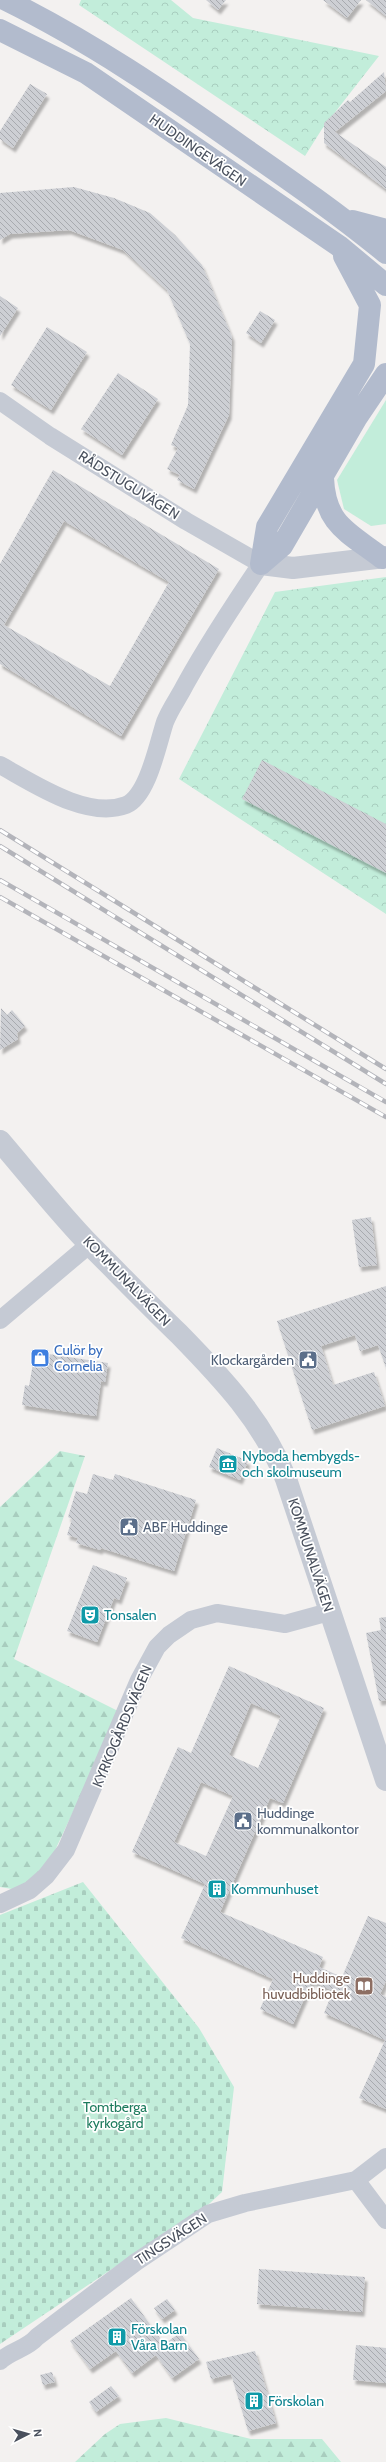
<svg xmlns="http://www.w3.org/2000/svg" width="386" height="2462" font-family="Cabin,sans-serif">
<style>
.grass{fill:#c2edda}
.forest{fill:url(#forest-firs)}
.cemetery{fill:url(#cemetery-stones)}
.park{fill:url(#park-crowns)}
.building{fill:url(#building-back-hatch);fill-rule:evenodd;filter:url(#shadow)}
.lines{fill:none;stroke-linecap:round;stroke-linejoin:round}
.minor{stroke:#c5cad4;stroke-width:18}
.tertiary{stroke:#c5cad4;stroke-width:22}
.primary{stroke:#b2bbcd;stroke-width:22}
.rail-casing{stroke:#b3b4ba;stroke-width:4.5}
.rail{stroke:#fff;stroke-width:3;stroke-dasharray:9;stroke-linecap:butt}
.labels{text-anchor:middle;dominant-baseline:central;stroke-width:3.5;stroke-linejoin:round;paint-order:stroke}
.street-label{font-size:14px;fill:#49505d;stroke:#fff}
.shop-label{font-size:14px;fill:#366cbe;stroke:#fff;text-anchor:start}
.service-label{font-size:14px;fill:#4e5e75;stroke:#fff;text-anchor:start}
.culture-label{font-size:14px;fill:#0d838f;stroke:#fff;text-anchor:start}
.education-label{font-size:14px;fill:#785e54;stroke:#fff;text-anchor:end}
.park-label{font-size:14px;fill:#1d7b5d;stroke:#fff}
</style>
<defs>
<pattern id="forest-firs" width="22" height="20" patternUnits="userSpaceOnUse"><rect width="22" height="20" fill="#c2edda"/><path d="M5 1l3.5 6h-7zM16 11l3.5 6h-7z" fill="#a8cdbe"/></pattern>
<pattern id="cemetery-stones" width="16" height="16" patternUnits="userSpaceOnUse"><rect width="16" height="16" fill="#c2edda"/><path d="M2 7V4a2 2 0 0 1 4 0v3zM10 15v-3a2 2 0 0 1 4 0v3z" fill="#a8cdbe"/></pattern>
<pattern id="park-crowns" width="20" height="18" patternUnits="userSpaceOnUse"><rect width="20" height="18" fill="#c2edda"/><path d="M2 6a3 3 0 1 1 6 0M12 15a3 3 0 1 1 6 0" fill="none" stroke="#a8cdbe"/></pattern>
<pattern id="building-back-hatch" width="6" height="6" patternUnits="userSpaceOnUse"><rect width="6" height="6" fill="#cdcfd4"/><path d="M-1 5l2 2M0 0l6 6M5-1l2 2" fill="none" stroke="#a8aaaf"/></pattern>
<filter id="shadow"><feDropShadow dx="2.5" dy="4.5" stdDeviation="1" flood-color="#0004"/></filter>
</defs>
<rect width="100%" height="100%" fill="#f3f1f0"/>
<!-- grass -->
<path class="grass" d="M386,400V524L371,526L344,509L337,480Z"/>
<!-- forest -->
<path class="forest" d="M60,1451L85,1456L14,1659L120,1712L50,1861L18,1890L0,1887V1507Z
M166,2418L251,2439H322L341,2462H75L105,2434L120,2424Z"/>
<!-- cemetery -->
<path class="cemetery" d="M83,1882L199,2028L234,2087L222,2192L209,2204L0,2344V1915Z"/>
<!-- park -->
<path class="park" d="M81,0H171L193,18L379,56L322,129L305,156L79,5Z
M386,577V914L179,779L275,592Z"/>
<!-- building -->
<path class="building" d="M206,0H226L218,10Z
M323,0H361L347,18Z
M366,0H386V16Z
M384,72L386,91L335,132L386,167V189L324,143V123L348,100L350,102Z
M30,84L47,94L13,148L0,139V131Z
M74,187L114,198L150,213L175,235L202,265L232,337L229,415L194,489L177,480L180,475L167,469L178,448L171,445L188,405L190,344L167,290L123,250L69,230L10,234L0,240V193Z
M0,296L18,308L0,336Z
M260,311L275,320L261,343L246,333Z
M47,327L87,352L51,410L11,385Z
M118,373L158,399L122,455L81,429Z
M53,470L219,569L121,736L0,664V564ZM64,521L169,582L110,686L4,625Z
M262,760L386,824V873L242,799Z
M1,1008L7,1015L12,1010L25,1026L17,1033L18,1039L0,1050Z
M371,1217L377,1265L359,1267L352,1220Z
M386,1286V1368L378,1345L360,1351L355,1335L321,1346L333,1385L374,1372L385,1406L312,1430L277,1321Z
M35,1352L108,1363L105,1382L101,1381L96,1416L22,1405L25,1385L29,1386Z
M217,1448L248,1461L240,1480L209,1467Z
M93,1474L113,1480L115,1474L196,1500L174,1571L101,1548L100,1550L76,1543L78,1538L67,1535L72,1519L68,1517L76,1491L87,1494Z
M93,1565L127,1578L119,1600L114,1598L97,1642L67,1631Z
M386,1617V1700L379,1701L366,1633L381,1630L379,1618Z
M229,1666L324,1708L283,1803L270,1798L220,1912L323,1957L319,1967L342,1977L368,1916L386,1923V1981L380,1994L386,1997V2109L359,2098L385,2040L324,2013L333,1991L312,1981L293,2024L260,2009L273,1979L181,1938L205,1884L132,1852L178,1747L191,1753ZM251,1703L281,1716L258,1768L229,1755ZM201,1782L233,1796L206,1856L174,1842Z
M259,2269L365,2277L362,2312L257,2304Z
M131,2298L164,2344L180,2333L199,2359L172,2378L156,2355L132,2373L116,2351L90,2369L70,2341Z
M167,2299L175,2310L162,2319L154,2308Z
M356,2345L386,2348V2383L353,2380Z
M255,2351L276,2423L248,2431L231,2374L211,2379L206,2362Z
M52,2372L55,2382L43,2385L40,2375Z
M111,2386L119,2396L96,2412L89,2402Z"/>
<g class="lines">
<!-- minor -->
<path class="minor" d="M0,401L50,436L186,521L261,564C234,604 208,643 185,685C179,697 170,709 165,722C158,743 148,796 126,805C87,820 33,783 0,765
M0,1320L90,1244
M0,1904L30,1890L46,1876L66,1850L139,1680L157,1647L169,1635L191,1620L217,1613L285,1624L329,1612
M356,2180L386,2220
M0,2361C12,2350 27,2349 37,2337L136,2262L208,2214L245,2203L356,2180L386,2157"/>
<!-- tertiary -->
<path class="tertiary" d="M261,564L293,568L386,557
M0,1141C30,1176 59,1213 91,1246C120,1275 149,1305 179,1334C222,1378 263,1421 286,1479L386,1780"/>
<!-- primary -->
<path class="primary" d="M6,0C89,41 166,93 242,147C291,181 340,215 386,253
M0,30L86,73L339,246L386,285
M352,221L386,230
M323,478C325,525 348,532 382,558
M261,564L267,527L364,364L370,305L344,256
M261,564L282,546L357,417L386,374"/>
<!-- rail casing -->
<g class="rail-casing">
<path id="rail" d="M0,830L386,1069
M0,846L386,1084
M0,880L386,1102
M0,897L386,1117"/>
</g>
<!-- rail -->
<use href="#rail" class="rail"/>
</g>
<!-- icons -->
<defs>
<g id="shop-square" transform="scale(1)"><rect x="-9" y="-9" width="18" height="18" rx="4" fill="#3f7fe0" stroke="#fff"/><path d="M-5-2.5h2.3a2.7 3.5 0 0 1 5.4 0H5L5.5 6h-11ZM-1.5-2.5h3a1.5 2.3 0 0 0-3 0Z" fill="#fff"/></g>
<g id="civic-square" transform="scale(1)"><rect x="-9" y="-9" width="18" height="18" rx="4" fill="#5c6f8a" stroke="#fff"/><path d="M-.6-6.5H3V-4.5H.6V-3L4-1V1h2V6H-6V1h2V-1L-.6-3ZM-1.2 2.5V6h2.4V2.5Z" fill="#fff"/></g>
<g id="museum-square" transform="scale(1)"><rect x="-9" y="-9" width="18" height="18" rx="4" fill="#0f9aa8" stroke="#fff"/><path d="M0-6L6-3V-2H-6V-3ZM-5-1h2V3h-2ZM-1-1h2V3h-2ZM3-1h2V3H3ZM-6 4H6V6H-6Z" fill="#fff"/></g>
<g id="theatre-square" transform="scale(1)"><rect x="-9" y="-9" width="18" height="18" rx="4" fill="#0f9aa8" stroke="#fff"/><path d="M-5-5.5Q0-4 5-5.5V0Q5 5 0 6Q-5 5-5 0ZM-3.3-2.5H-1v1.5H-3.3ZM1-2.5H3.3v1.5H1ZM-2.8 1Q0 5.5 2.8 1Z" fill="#fff"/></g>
<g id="building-square" transform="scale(1)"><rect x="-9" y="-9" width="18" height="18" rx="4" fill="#0f9aa8" stroke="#fff"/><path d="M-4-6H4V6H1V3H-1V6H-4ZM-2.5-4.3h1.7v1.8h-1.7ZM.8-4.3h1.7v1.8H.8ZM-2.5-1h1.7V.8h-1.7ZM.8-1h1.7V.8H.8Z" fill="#fff"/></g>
<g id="library-square" transform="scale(1)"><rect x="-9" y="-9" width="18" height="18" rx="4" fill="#8d6e63" stroke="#fff"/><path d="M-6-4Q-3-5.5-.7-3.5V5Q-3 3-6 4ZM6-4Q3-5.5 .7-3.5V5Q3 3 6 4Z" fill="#fff"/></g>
</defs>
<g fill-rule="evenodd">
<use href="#shop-square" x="40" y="1358"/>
<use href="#civic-square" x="308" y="1360"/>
<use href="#museum-square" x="228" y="1464"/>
<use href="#civic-square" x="129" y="1527"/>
<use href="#theatre-square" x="90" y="1615"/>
<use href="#civic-square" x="243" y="1821"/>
<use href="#building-square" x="217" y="1889"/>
<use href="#library-square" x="364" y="1986"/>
<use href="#building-square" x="117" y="2337"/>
<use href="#building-square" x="254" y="2401"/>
</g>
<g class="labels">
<!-- street labels -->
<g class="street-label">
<text transform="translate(198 150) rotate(35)">HUDDINGEVÄGEN</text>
<text transform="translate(129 485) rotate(32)">RÅDSTUGUVÄGEN</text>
<text transform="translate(127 1281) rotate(46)">KOMMUNALVÄGEN</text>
<text transform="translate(311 1555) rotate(72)">KOMMUNALVÄGEN</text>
<text transform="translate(122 1726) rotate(-67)">KYRKOGÅRDSVÄGEN</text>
<text transform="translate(171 2239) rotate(-33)">TINGSVÄGEN</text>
</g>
<!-- shop labels -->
<g class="shop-label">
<text x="54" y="1350">Culör by<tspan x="54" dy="16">Cornelia</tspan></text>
</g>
<!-- service labels -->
<g class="service-label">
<text x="294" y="1360" text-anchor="end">Klockargården</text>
<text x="143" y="1527">ABF Huddinge</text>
<text x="257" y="1813">Huddinge<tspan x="257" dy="16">kommunalkontor</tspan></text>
</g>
<!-- culture labels -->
<g class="culture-label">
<text x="242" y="1456">Nyboda hembygds-<tspan x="242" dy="16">och skolmuseum</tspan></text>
<text x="104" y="1615">Tonsalen</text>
<text x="231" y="1889">Kommunhuset</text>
<text x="131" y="2329">Förskolan<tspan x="131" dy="16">Våra Barn</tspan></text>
<text x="268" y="2401">Förskolan</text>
</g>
<!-- education labels -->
<g class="education-label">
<text x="350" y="1978">Huddinge<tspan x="350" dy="16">huvudbibliotek</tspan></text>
</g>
<!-- park labels -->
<g class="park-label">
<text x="115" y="2107">Tomtberga<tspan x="115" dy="16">kyrkogård</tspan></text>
</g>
</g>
<!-- north arrow -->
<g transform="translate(28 2434) rotate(84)" stroke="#ffffff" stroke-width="3" paint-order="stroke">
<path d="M0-3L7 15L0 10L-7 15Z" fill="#49505d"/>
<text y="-6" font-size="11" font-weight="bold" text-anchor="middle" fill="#49505d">N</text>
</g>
</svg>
